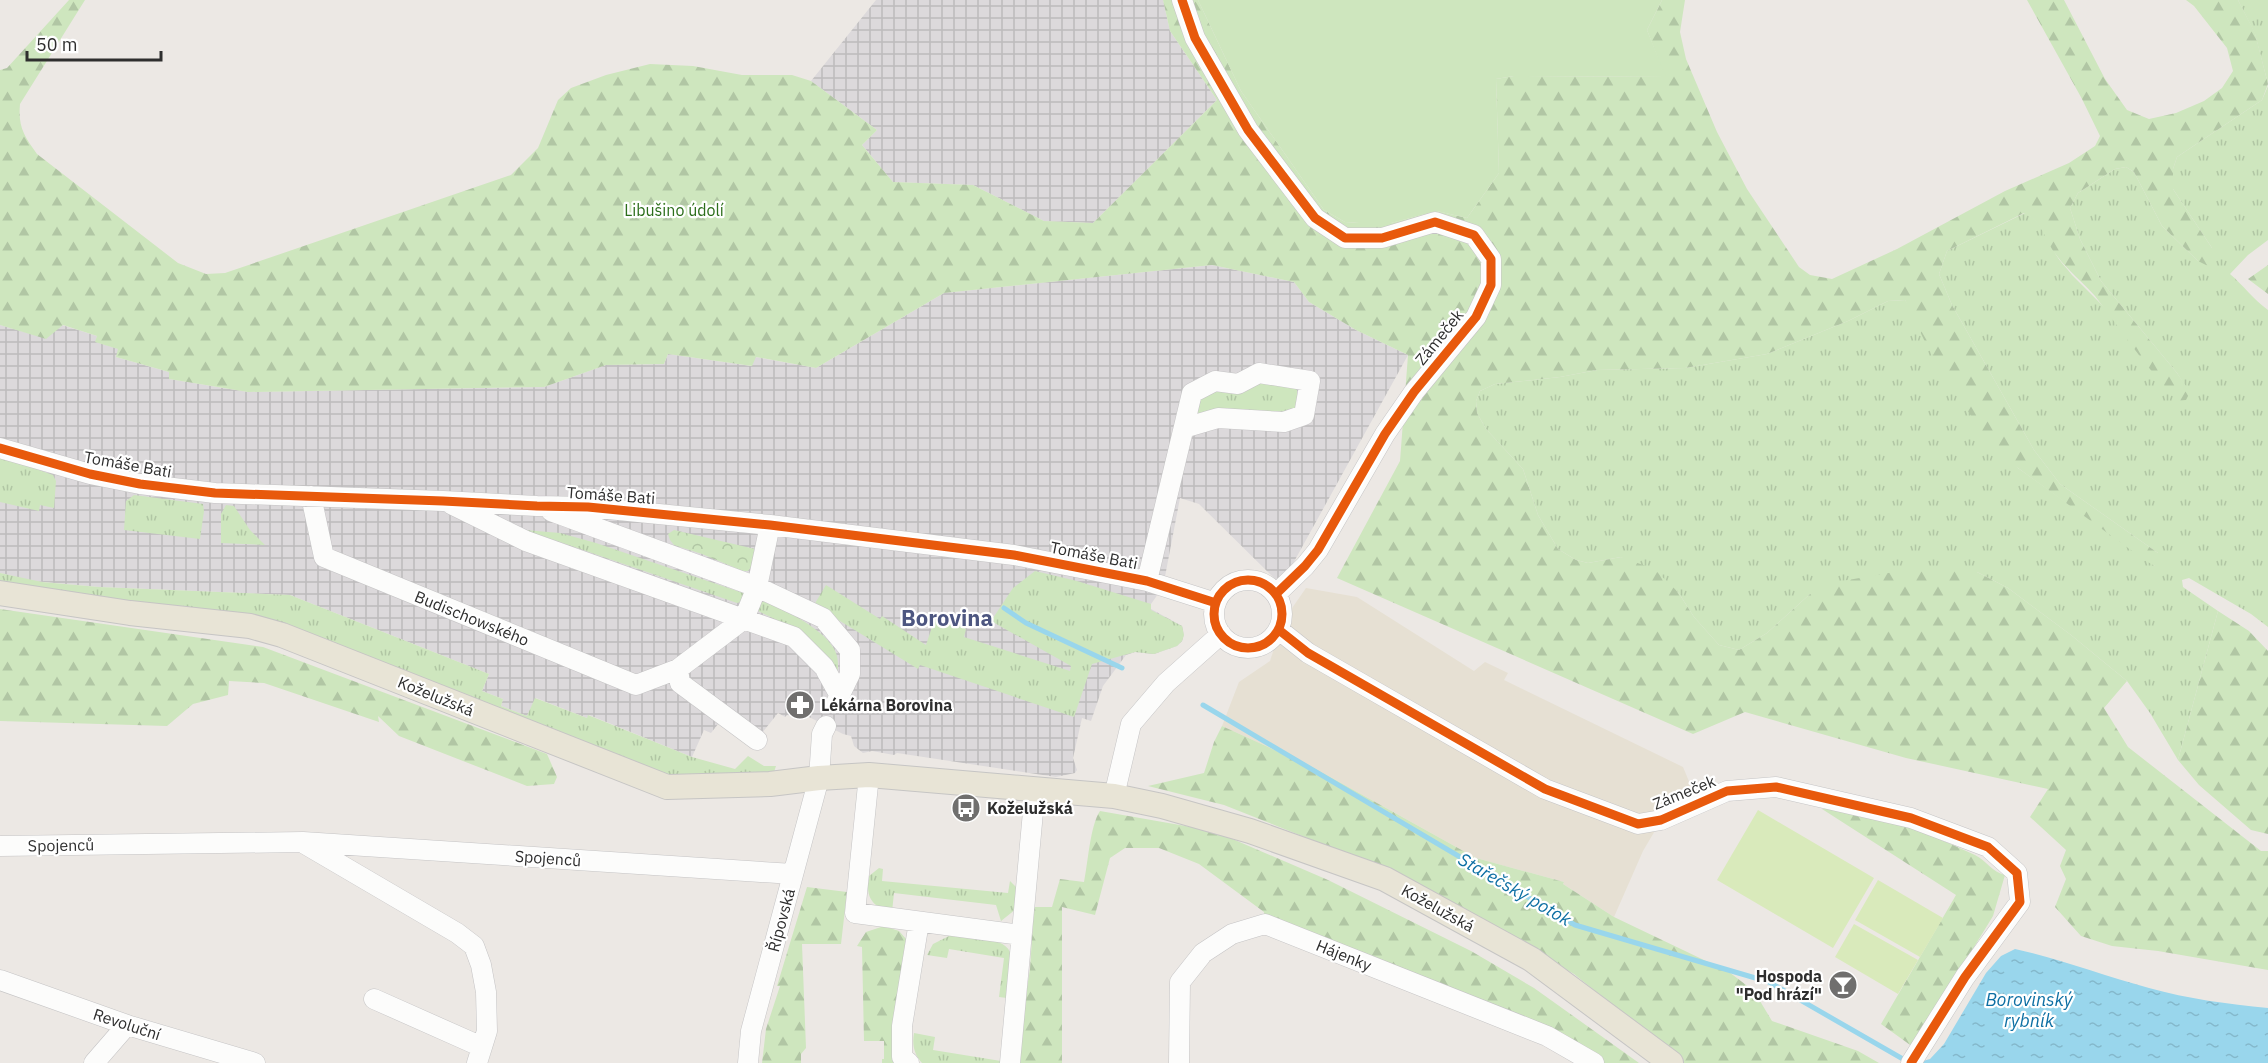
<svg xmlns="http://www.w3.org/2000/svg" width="2268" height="1063" font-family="'IBM Plex Sans',sans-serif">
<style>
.industrial{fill:url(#industrial-grid)}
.education{fill:#e6e0d3}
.grass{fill:url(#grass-tufts)}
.forest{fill:url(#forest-firs)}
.park{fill:url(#park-crowns)}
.garden{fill:#cee6be}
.pitch{fill:#d9eabb}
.water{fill:url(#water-ripples)}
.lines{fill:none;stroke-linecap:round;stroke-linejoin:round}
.stream{stroke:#99d6ec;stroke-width:5}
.minor-casing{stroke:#c5c4c5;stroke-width:21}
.major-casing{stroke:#c6c5c4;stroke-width:26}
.minor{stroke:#fcfcfb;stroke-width:20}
.major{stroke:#e8e4d6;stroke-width:24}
.cycleway-casing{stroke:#fff;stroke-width:13}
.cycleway{stroke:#e8590c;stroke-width:9}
.labels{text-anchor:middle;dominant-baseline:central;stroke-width:4.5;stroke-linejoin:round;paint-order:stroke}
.park-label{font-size:16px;fill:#2c6e1b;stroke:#fff}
.street-label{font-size:16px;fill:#2e2e2e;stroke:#fff}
.poi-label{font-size:16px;font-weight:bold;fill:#2e2e2e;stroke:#fff;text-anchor:start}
.water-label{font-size:18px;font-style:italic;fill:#0d6fa3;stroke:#fff}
.district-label{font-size:22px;font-weight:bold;fill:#4d5680;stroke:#fff}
</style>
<defs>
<pattern id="industrial-grid" width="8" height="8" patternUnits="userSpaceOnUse" patternTransform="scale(1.5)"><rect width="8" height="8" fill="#dcd9db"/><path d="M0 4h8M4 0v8" fill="none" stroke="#bdbbbc"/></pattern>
<pattern id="grass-tufts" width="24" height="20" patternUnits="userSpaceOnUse" patternTransform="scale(1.5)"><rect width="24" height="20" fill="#cee6be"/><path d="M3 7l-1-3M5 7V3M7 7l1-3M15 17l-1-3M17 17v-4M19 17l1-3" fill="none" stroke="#b1c6a4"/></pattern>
<pattern id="forest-firs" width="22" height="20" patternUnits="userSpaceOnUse" patternTransform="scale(1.5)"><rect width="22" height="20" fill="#cee6be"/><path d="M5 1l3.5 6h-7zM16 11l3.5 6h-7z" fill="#b1c6a4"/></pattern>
<pattern id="park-crowns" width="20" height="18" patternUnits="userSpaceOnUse" patternTransform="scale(1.5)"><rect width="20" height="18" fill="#cee6be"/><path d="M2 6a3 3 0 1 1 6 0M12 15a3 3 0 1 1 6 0" fill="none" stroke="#b1c6a4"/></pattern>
<pattern id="water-ripples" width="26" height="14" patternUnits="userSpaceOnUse" patternTransform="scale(1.5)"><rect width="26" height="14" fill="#99d6ec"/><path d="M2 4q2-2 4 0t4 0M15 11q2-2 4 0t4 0" fill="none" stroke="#84b8cb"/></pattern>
</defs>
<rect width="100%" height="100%" fill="#ece8e4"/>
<!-- industrial -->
<path class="industrial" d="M876,0H1163L1170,31L1217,100L1093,223L1044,221L973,185L893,182L862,145L877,130L811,81Z
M1212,265L1294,282L1309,302L1356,330L1408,355L1285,578L1275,579L1199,504L1180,498L1163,587L1151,604V609L1182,626L1184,635L1182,641L1177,646L1154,654L1135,652L1126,655L1103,686L1091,721L1082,718L1073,758L1077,770L1075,773L1056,777L897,753L894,755L872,751L863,753L854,746L851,736L843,734L805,715L797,718L787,715L785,717L778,713L762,733L730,709L711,733L704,730L692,757L589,715L587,718L536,698L527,716L501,706L503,699L482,691L489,674L290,595L99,587L33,581L0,573V325L46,338L62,325L97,336L96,342L119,349L116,357L169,372V379L248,392L544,387L606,365L664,364L668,354L751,366L755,357L816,368L944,293Z"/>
<!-- education -->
<path class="education" d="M1306,588L1357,597L1474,671L1485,662L1508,673L1504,680L1683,767L1693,791L1666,812L1643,851L1614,917L1563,884L1564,882L1476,858L1314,768L1222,726L1239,682L1270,661L1283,621Z"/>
<!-- grass -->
<path class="grass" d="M2238,0H2268V84L2255,34Z
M2268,86V240L2248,255L2230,274C2244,286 2253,299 2268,310V627L2251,614L2189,578L2182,580L2183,587L2218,611L2178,760L2150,713L2127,681L2071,635L2008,588L1977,572L1810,594L1767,633L1739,650L1719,645L1694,617L1678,592L1621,557L1588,563L1576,560L1558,549L1538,515L1523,469L1486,429L1477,413L1476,401L1480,391L1495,384L1560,377L1597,370L1685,368L1767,354L1848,321L1888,301L1905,300L2018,468L2155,566L2158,553L2060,484L2034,450L1952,305L1939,274L1947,251L2025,213C2042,221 2045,236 2054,251C2058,260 2066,267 2072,275L2189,392L2177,373L2101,281L2080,239L2070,208L2078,193L2115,169L2126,167L2134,172L2162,226L2198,261L2212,248L2173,189V169L2177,157L2262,100Z
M1257,381L1289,385L1297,390L1298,405L1289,413L1194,417L1197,396L1210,391L1235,393Z
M0,456L53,475L56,481L54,508L40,505L39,511L0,502Z
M134,495L203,504L204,511L200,539L124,530L126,501Z
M226,505L234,506L250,530L265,545L221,543V514Z
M525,530L560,533L596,543L743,593L744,597L741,602L737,603Z
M1035,571L1077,581L1151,604V610L1182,626L1184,635L1182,641L1177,646L1154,654L1135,652L1092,664L1074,717L920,665L918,669L814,605L826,585L880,619L882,616L926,645L935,618L966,629L964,637L1070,671L1071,666L991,621L1013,588Z
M0,573L42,582L99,587L290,595L489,674L482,691L503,699L501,706L527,716L535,698L587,718L588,715L692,757L735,769L748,756L764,766H776L770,784L667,787L266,634L0,595Z
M760,600C782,609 827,629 836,653C839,661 838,671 837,681C817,636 800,631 758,611Z
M879,868L883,869L882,881L1008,893L1010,881L1018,889L1016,909L1001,921L996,905L894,893L892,912C872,907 865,897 869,876Z
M951,935C966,936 1008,936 1011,955C1013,968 1008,985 1007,998L999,997L1004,958L949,949L947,958L927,955L933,944Z
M914,1033L935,1037L933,1050L1001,1061L1004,1063H922C914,1054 912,1045 914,1033Z"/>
<!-- forest -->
<path class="forest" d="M69,0H85L20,104C18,127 24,136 37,154L178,263L206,274L225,273L511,175L538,148L558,100L571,88L606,75L650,64L693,66L742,75H792L811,81L877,130L862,145L893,182L973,185L1044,221L1093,223L1217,100L1170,31L1163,0H1198L1241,91L1324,210L1345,222L1359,223H1391L1437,211L1467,218L1499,173L1496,79L1514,76L1665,77L1647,30L1662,0H1685L1680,32L1686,59L1717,132L1747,189L1799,267L1810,275L1832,279L1897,249L2005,191L2069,163L2095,146L2100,136L2082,99L2027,0H2064L2105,79L2127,110L2149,119L2176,113L2204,101L2222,88L2233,71L2227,48L2194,6L2186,0H2238L2255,33L2268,84L2262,100L2177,157L2173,169V189L2212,248L2216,263L2208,266L2198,261L2162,226L2134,172L2126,167L2115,169L2078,193L2070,208L2080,239L2101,281L2177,373L2190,392L2186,400L2179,401C2147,370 2122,331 2095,296C2083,282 2068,271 2057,256C2044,241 2044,222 2024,213L1947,251L1939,274L1952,305L2034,450L2060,484L2158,553L2162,564L2155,566L2146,561L2018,468L1988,443L1926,344L1905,300L1888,301L1848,321L1767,354L1685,368L1597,370L1560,377L1495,384L1480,391L1476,401L1477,413L1486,429L1523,469L1538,515L1558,549L1576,560L1588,563L1621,557L1654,569L1678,592L1694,617L1719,645L1739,650L1767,633L1810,594L1831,583L1928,566L1977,572L2008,588L2071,635L2127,681L2104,708L2128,747L2261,851H2268V970L2158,951L2112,946L2081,936L2055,907L2066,879L2060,866L2066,850L2030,817L2048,789L1906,758L1745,712L1693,734L1337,578L1400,461L1408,355L1356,330L1309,302L1294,282L1212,265L944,293L816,368L756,357L752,366L668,354L664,364L606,365L544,387L248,392L169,379V372L116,357L118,349L95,342L97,336L63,325L46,339L0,325V70L7,68Z
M2268,265V294L2248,279Z
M0,609L263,647L547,754L557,777L554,784L527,786L399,736L378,716L379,722L264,683L229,681L228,695L193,704L167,726L0,721Z
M2218,611L2249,631L2268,651V834L2251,830L2199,785L2178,760Z
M1222,726L1314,768L1476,858L1564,882L1563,884L1614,917L1729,972L1754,991L1772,1021L1858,1051L1879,1063H1679L1667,1049L1574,974L1427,891L1312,840L1224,805L1148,786L1204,773L1214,742Z
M1822,809C1866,808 1935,836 1975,855C1987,861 1992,872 2005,875L1993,916L1913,1047L1881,1024L1956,895Z
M1100,811L1214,831L1328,880L1471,951L1534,988L1639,1063H1594L1265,924L1264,912L1199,864L1159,848H1125L1110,858L1095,915L1062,907V1063H1015L1030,969L1034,907H1052L1060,879L1084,882C1088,863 1090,826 1100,811Z
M807,887L847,892L841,944H802L806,1048L801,1054V1063H762L766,1029L780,986H777Z
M884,926L899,931L907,940L901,1063H882V1059H884V1041H864L862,947L857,946L866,932Z"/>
<!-- park -->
<path class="park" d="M674,530L755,549L752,566L748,571H743L702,554L674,545L670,540L668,534Z"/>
<!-- garden -->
<path class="garden" d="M1198,0H1662L1647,30L1666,77L1514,76L1496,79L1499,173L1467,218L1437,211L1391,223H1359L1345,222L1324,210L1241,91Z"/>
<!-- pitch -->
<path class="pitch" d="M1758,810L1874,878L1833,948L1717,880Z
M1878,880L1943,918L1920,957L1855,920Z
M1854,924L1918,960L1898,994L1835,957Z"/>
<!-- water -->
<path class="water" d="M2015,949C2060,959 2104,976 2149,988C2188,999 2228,1004 2268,1008V1063H1916L1930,1059L1944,1044L1986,973L2001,956Z"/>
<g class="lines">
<!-- stream -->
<path class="stream" d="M1004,608L1026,623L1122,668
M1203,705L1575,925L1769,982L1908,1062"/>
<!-- minor casing -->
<g class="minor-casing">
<path id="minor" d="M1182,0L1195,38L1248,130L1315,218L1345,238H1382L1435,222L1474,235L1491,259V285L1476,317L1414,392L1385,434L1318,550L1305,566L1276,594
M0,448L90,474L140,484L215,493L443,501L537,506L588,507L770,525L1014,555L1147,581L1216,603
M311,496L324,557L636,685L678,669
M451,504L526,541L794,637L824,667L840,696
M551,511L757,587L823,618L850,650V674L836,703
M1214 614a34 34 0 1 1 68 0a34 34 0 1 1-68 0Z
M1147,581L1192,393L1215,381L1238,384L1259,373L1310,381L1304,415L1284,422L1218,418L1184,428
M1279,630L1308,653L1545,789L1638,824L1661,820L1727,791L1776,787L1911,818L1988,847L2017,873L2020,902L1965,977L1911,1063
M757,740L680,683L678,669L744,619L757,587L770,525
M869,775L855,913L1021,935
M1114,796L1131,724L1166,683L1221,634
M305,844L457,933L474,946L481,965L486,992L487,1031L477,1063
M0,846L303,842L793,874
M0,980L127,1025L255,1063
M374,999L482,1047
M94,1063L127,1025
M748,1063L751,1031L819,778L822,734L826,726
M909,1063L902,1057V1026L919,922
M1010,1063L1035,790
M1179,1063L1180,982L1203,953L1232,934L1265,924L1547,1036L1594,1063"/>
</g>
<!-- major casing -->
<g class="major-casing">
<path id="major" d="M0,593L130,613L250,626L282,635L667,787L770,784L819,778L869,775L1114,796L1162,806L1250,831L1385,879L1531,959L1671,1063"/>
</g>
<!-- minor -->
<use href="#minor" class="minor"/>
<!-- major -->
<use href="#major" class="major"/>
<!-- cycleway casing -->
<g class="cycleway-casing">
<path id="cycleway" d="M1182,0L1195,38L1248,130L1315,218L1345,238H1382L1435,222L1474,235L1491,259V285L1476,317L1414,392L1385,434L1318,550L1305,566L1276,594
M0,448L90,474L140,484L215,493L443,501L537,506L588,507L770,525L1014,555L1147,581L1216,603
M1214 614a34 34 0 1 1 68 0a34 34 0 1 1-68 0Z
M1279,630L1308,653L1545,789L1638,824L1661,820L1727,791L1776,787L1911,818L1988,847L2017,873L2020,902L1965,977L1911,1063"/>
</g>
<!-- cycleway -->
<use href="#cycleway" class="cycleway"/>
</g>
<!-- icons -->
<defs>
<g id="pharmacy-disc" transform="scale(1.5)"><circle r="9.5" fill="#706f6e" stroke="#fff"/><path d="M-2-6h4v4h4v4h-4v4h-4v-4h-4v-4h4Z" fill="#fff"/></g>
<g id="bus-disc" transform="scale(1.5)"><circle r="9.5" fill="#706f6e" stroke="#fff"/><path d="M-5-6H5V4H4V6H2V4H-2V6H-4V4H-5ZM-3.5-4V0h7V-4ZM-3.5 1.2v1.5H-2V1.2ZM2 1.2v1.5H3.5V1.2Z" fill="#fff"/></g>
<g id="bar-disc" transform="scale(1.5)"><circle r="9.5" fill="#706f6e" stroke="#fff"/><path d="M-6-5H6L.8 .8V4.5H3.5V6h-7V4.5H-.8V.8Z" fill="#fff"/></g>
</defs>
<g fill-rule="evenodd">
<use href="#pharmacy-disc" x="800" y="705"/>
<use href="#bus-disc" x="966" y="808"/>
<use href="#bar-disc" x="1843" y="985"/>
</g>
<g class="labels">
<!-- park labels -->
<g class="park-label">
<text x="674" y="210">Libušino údolí</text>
</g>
<!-- street labels -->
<g class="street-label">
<text transform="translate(1439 337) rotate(-51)">Zámeček</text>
<text transform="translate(128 464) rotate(10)">Tomáše Bati</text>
<text transform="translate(611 495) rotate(4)">Tomáše Bati</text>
<text transform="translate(1094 555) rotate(11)">Tomáše Bati</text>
<text transform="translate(472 618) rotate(22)">Budischowského</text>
<text transform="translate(436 696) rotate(22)">Koželužská</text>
<text transform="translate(1684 792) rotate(-22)">Zámeček</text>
<text transform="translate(61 845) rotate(-1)">Spojenců</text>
<text transform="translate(548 858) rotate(4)">Spojenců</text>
<text transform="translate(1438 908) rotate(29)">Koželužská</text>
<text transform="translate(781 920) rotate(-75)">Řípovská</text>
<text transform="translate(1344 955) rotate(22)">Hájenky</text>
<text transform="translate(127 1024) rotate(18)">Revoluční</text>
</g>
<!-- poi labels -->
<g class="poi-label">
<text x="821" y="705">Lékárna Borovina</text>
<text x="987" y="808">Koželužská</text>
<text x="1822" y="976" text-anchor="end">Hospoda<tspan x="1822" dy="18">"Pod hrází"</tspan></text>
</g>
<!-- water labels -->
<g class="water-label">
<text transform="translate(1515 889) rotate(30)">Stařečský potok</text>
<text x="2029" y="999">Borovinský<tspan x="2029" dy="21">rybník</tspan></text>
</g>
<!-- district labels -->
<g class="district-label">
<text x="947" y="617">Borovina</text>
</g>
</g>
<!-- scale -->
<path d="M27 51v9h134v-9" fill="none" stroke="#2e2e2e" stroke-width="3"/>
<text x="36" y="51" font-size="18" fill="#2e2e2e" stroke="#ffffff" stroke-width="4.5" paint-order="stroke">50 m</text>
</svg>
